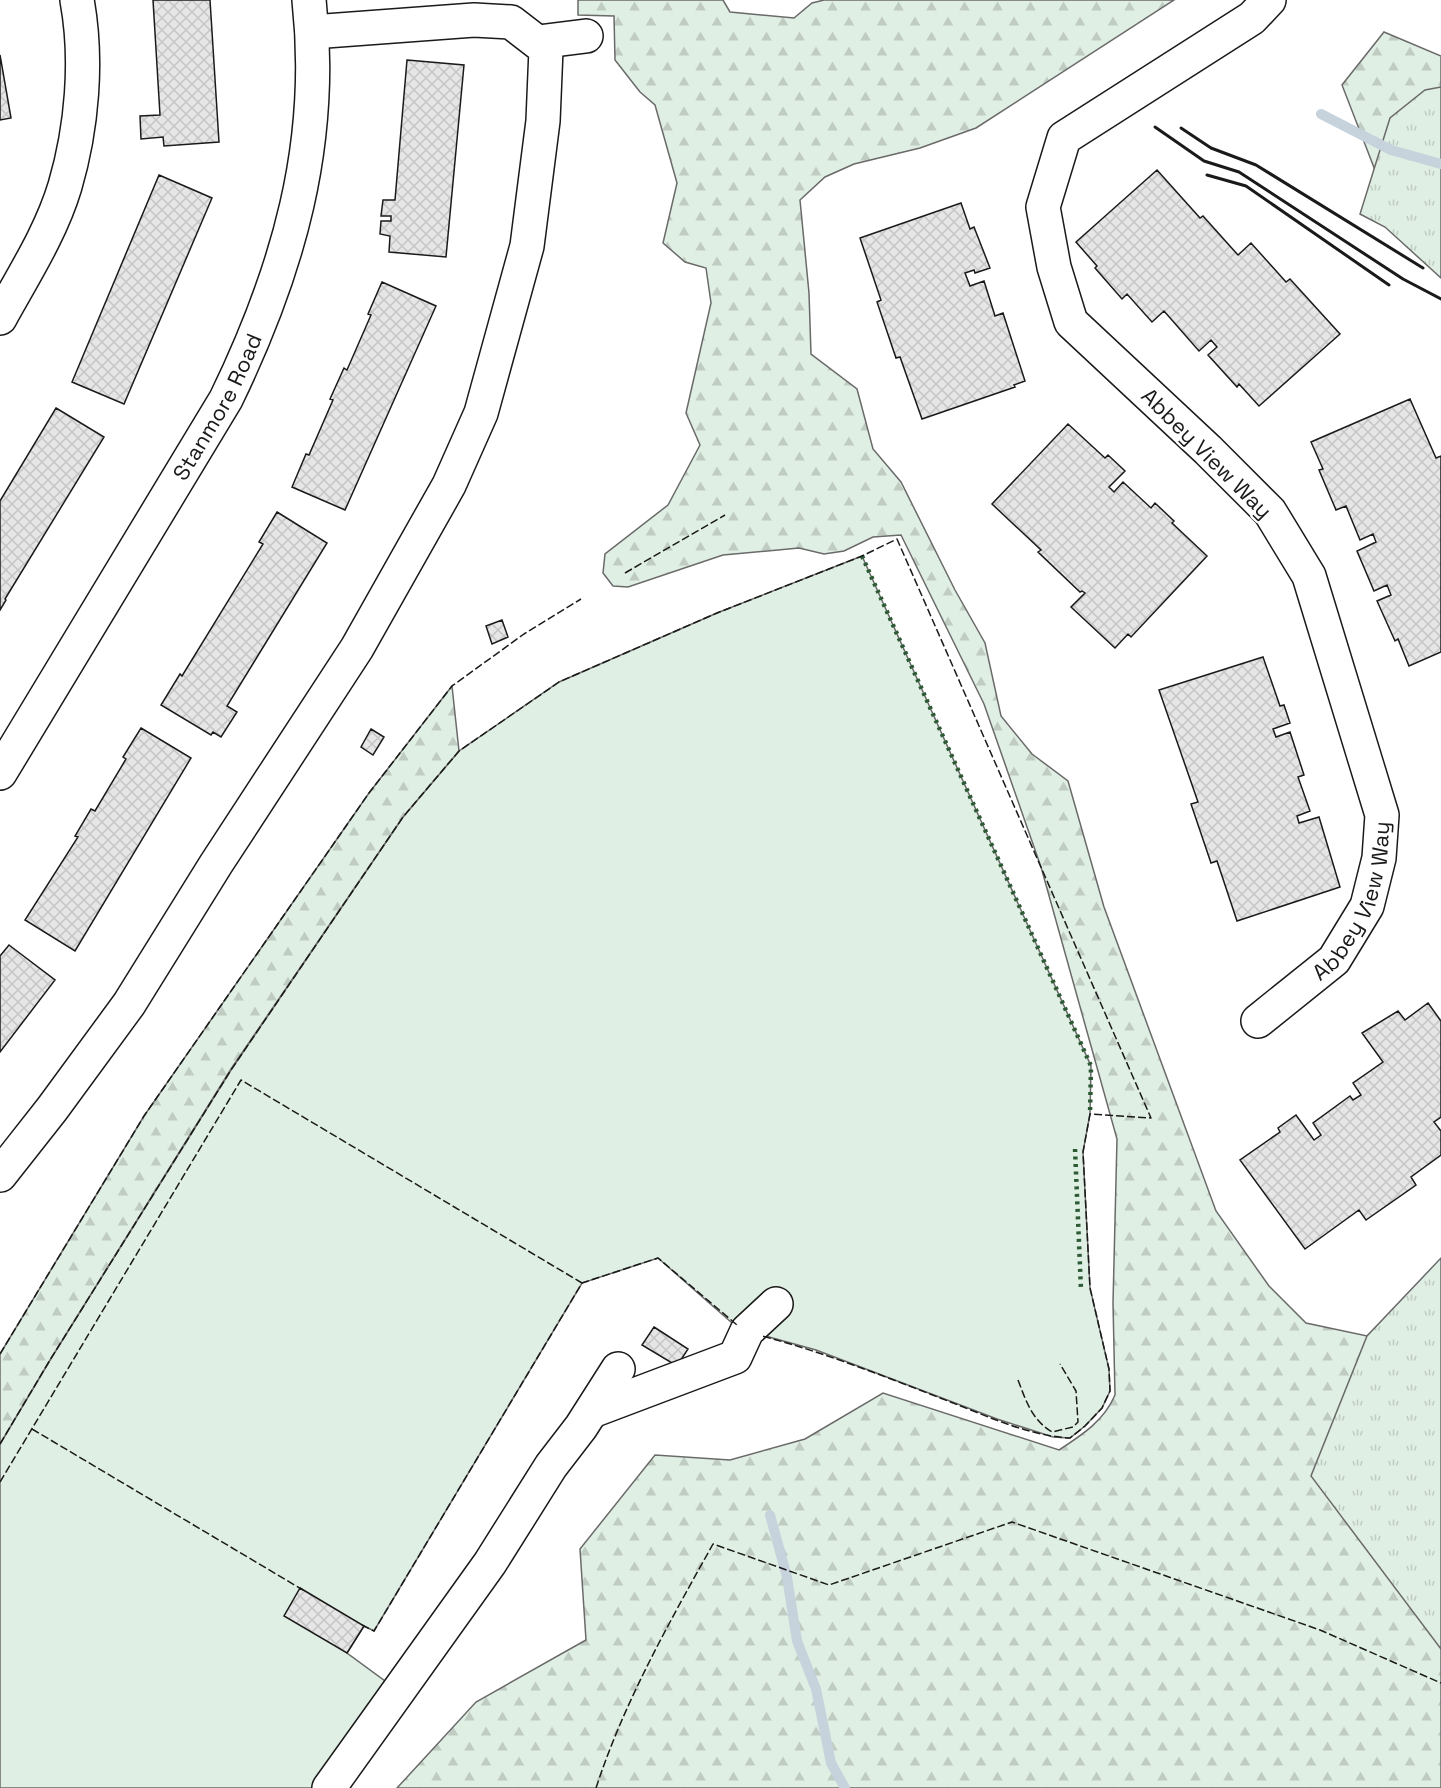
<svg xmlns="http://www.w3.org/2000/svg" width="1441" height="1788" font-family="'Space Grotesk',sans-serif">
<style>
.grass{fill:#e0efe3;stroke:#6a6a6a;stroke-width:1.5}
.forest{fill:url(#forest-firs);stroke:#6a6a6a;stroke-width:1.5}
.park{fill:url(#park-tufts);stroke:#6a6a6a;stroke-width:1.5}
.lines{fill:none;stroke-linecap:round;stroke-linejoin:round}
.stream{stroke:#c6d2dc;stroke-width:10}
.building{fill:url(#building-cross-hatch);stroke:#1a1a1a;stroke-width:1.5}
.minor-casing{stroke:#1a1a1a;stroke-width:36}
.minor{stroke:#fff;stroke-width:33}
.hedge{stroke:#2b5a34;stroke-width:4.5;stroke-dasharray:3 4.5;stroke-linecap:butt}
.fence{stroke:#1a1a1a;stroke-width:1.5;stroke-dasharray:8 3;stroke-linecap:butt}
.wall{stroke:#1a1a1a;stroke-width:3}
.labels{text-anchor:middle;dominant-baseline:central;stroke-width:4.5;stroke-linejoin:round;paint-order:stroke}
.street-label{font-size:22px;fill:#1a1a1a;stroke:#fff}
</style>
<defs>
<pattern id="forest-firs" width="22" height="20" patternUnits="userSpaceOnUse" patternTransform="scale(1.5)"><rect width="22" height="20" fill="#e0efe3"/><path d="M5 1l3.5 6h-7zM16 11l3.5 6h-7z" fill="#c0ccc2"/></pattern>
<pattern id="park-tufts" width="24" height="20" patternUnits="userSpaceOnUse" patternTransform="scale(1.5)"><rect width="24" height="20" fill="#e0efe3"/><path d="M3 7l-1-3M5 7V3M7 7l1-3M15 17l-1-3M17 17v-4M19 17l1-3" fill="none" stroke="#c0ccc2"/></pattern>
<pattern id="building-cross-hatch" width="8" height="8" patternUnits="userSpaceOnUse" patternTransform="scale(1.5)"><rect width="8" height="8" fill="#e6e6e6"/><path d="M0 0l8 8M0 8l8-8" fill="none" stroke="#c5c5c5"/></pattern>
</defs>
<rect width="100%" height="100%" fill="#fff"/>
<!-- grass -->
<path class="grass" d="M862,556L1091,1066L1090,1114L1083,1152L1090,1288L1109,1369L1110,1391L1102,1408L1085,1426L1070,1438L1053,1437L997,1419L816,1350L747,1331L732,1323L658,1258L582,1283L374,1631L364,1626L347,1653L385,1681L312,1788H0V1444L50,1360L231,1070L403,817L459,751L559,682L717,613Z"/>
<!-- forest -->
<path class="forest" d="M578,0H723L730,12L794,18L812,3L824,0H1174L976,128L920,148L854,164L825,177L800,200L809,293L811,354L857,389L873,449L901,482L955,590L985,643L1001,716L1032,754L1068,781L1104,907L1216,1211L1269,1286L1306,1323L1367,1336L1427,1282L1441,1265V1788H397L476,1702L586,1640L580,1549L655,1455L730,1460L805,1439L883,1393L1059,1450C1082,1435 1104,1421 1115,1395L1113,1303L1117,1139L1041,867L984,704L901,535L873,537L844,551L824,554L799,548L723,555L628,587L613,586L603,573L605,554L668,505L700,445L686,413L711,303L706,268L685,262L663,243L677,183L655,105L640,92L615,60L614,16L578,15Z
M1384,32L1441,56V253L1387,201L1342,85Z
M452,686L459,751L403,817L231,1069L50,1360L0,1444V1354L144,1116L369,793Z"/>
<!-- park -->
<path class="park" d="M1441,87V278L1385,227L1360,214L1390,118L1425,90Z
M1441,1258V1649L1311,1476L1367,1336Z"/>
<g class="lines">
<!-- stream -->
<path class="stream" d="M1321,114L1391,150L1441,164
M770,1515L787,1577L797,1641L816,1689L831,1763L845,1788"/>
</g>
<!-- building -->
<path class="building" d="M153,0H210L219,142L164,146L163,137L141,139L140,116L160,115Z
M0,55L11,118L0,120Z
M407,60L464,65L446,257L389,252L390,236L380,234L381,221H391V216H381L383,200H395Z
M1157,170L1200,218L1203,216L1238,255L1251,243L1286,282L1290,279L1340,334L1259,406L1239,384L1237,387L1208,355L1217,347L1211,340L1199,351L1164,311L1152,322L1127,294L1122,299L1095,268L1097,266L1076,242Z
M159,175L212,198L124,404L72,382Z
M961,203L970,229L974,227L990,268L975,273L974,270L965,273L970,286L984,281L995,316L1003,313L1025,381L1014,385L1015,387L922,419L900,357L896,358L877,302L881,300L860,238Z
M382,282L436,306L345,510L292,487L306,454L309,455L333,400L330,399L344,368L347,370L371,315L368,314Z
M1410,399L1436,458L1441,456V652L1409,666L1398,639L1395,641L1377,601L1391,595L1387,585L1374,591L1357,551L1376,542L1373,534L1360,540L1346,506L1336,510L1319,470L1323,469L1311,442Z
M56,408L104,437L5,599L6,600L0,610V501Z
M1068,424L1105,458L1108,455L1125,471L1109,487L1114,492L1123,482L1151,508L1155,503L1174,521L1172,523L1207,556L1131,637L1128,634L1115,648L1071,607L1085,593L1082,591L1080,592L1038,552L1041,550L992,504Z
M277,512L327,543L227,706L237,712L221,737L213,732L211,735L161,705L180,674L182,676L263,544L259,542Z
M502,620L508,637L492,644L486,626Z
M1263,657L1280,706L1284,705L1290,723L1273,729L1276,737L1290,732L1304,775L1298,777L1310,811L1297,816L1299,823L1319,817L1340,887L1237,921L1217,861L1211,863L1191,804L1198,802L1159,690Z
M141,728L191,758L75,951L25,920L78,837L75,836L91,809L95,811L126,759L123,757Z
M371,729L384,737L373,755L361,747Z
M9,945L55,980L0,1052V956Z
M1428,1003L1441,1021V1117L1434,1122L1441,1131V1155L1411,1177L1416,1185L1366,1220L1359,1210L1305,1249L1240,1160L1280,1132L1278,1128L1296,1115L1314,1140L1321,1135L1313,1123L1350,1096L1353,1100L1361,1095L1353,1083L1383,1062L1362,1033L1398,1011L1405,1020Z
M654,1327L688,1349L677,1366L642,1345Z
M300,1588L364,1626L347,1653L284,1616Z"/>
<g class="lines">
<!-- minor casing -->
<g class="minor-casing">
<g id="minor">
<path d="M538,42L586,36"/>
<path d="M0,318C23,276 51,233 65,186C82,128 88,60 77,0"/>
<path id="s1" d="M0,773L226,399C288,271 325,144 309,0"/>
<path id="s2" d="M1258,1021L1334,960L1367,906L1379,858L1382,815L1309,576L1270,512L1208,450L1071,322L1054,267L1043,207L1064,138L1252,18L1269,0"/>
<path d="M0,1175L52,1109L129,1004L216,864L357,648L449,485L481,413L527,246L543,121L546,49L511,22L474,20L312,32"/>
<path d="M592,1411L735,1357L747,1331L776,1304"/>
<path d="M329,1788L490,1563L551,1466L581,1427L618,1369"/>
</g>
</g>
<!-- minor -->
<use href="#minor" class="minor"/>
<!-- hedge -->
<path class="hedge" d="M862,556L1091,1066L1090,1114
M1075,1149L1081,1290"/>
<!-- fence -->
<path class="fence" d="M625,573L725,515
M0,1354L144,1116L369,793L452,686L524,634L581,599
M1018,1380C1026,1401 1032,1420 1052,1432L1073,1427L1078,1422L1076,1391L1060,1364
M32,1429L303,1590
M0,1444L50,1360L231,1070L403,817L459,751L559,682L717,613L862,556L897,539L1151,1118L1090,1114L1083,1152L1090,1288L1109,1369L1110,1391L1102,1408L1085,1426L1070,1438C1029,1436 987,1416 948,1401C886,1377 826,1353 762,1336
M0,1482L241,1080L582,1283
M362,1625L374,1631L582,1283L658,1258L737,1325
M596,1788C624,1702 669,1623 713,1544L829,1585L1012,1522L1320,1630L1441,1683"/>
<!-- wall -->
<path class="wall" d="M1155,127L1204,161L1239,172L1403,279L1441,299
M1181,128L1211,148L1256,165L1423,268
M1207,175L1246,186L1389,285"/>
</g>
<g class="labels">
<!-- street labels -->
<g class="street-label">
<text stroke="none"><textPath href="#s1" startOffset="426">Stanmore Road</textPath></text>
<text transform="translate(1207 453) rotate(45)">Abbey View Way</text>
<text stroke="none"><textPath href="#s2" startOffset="160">Abbey View Way</textPath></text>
</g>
</g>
</svg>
